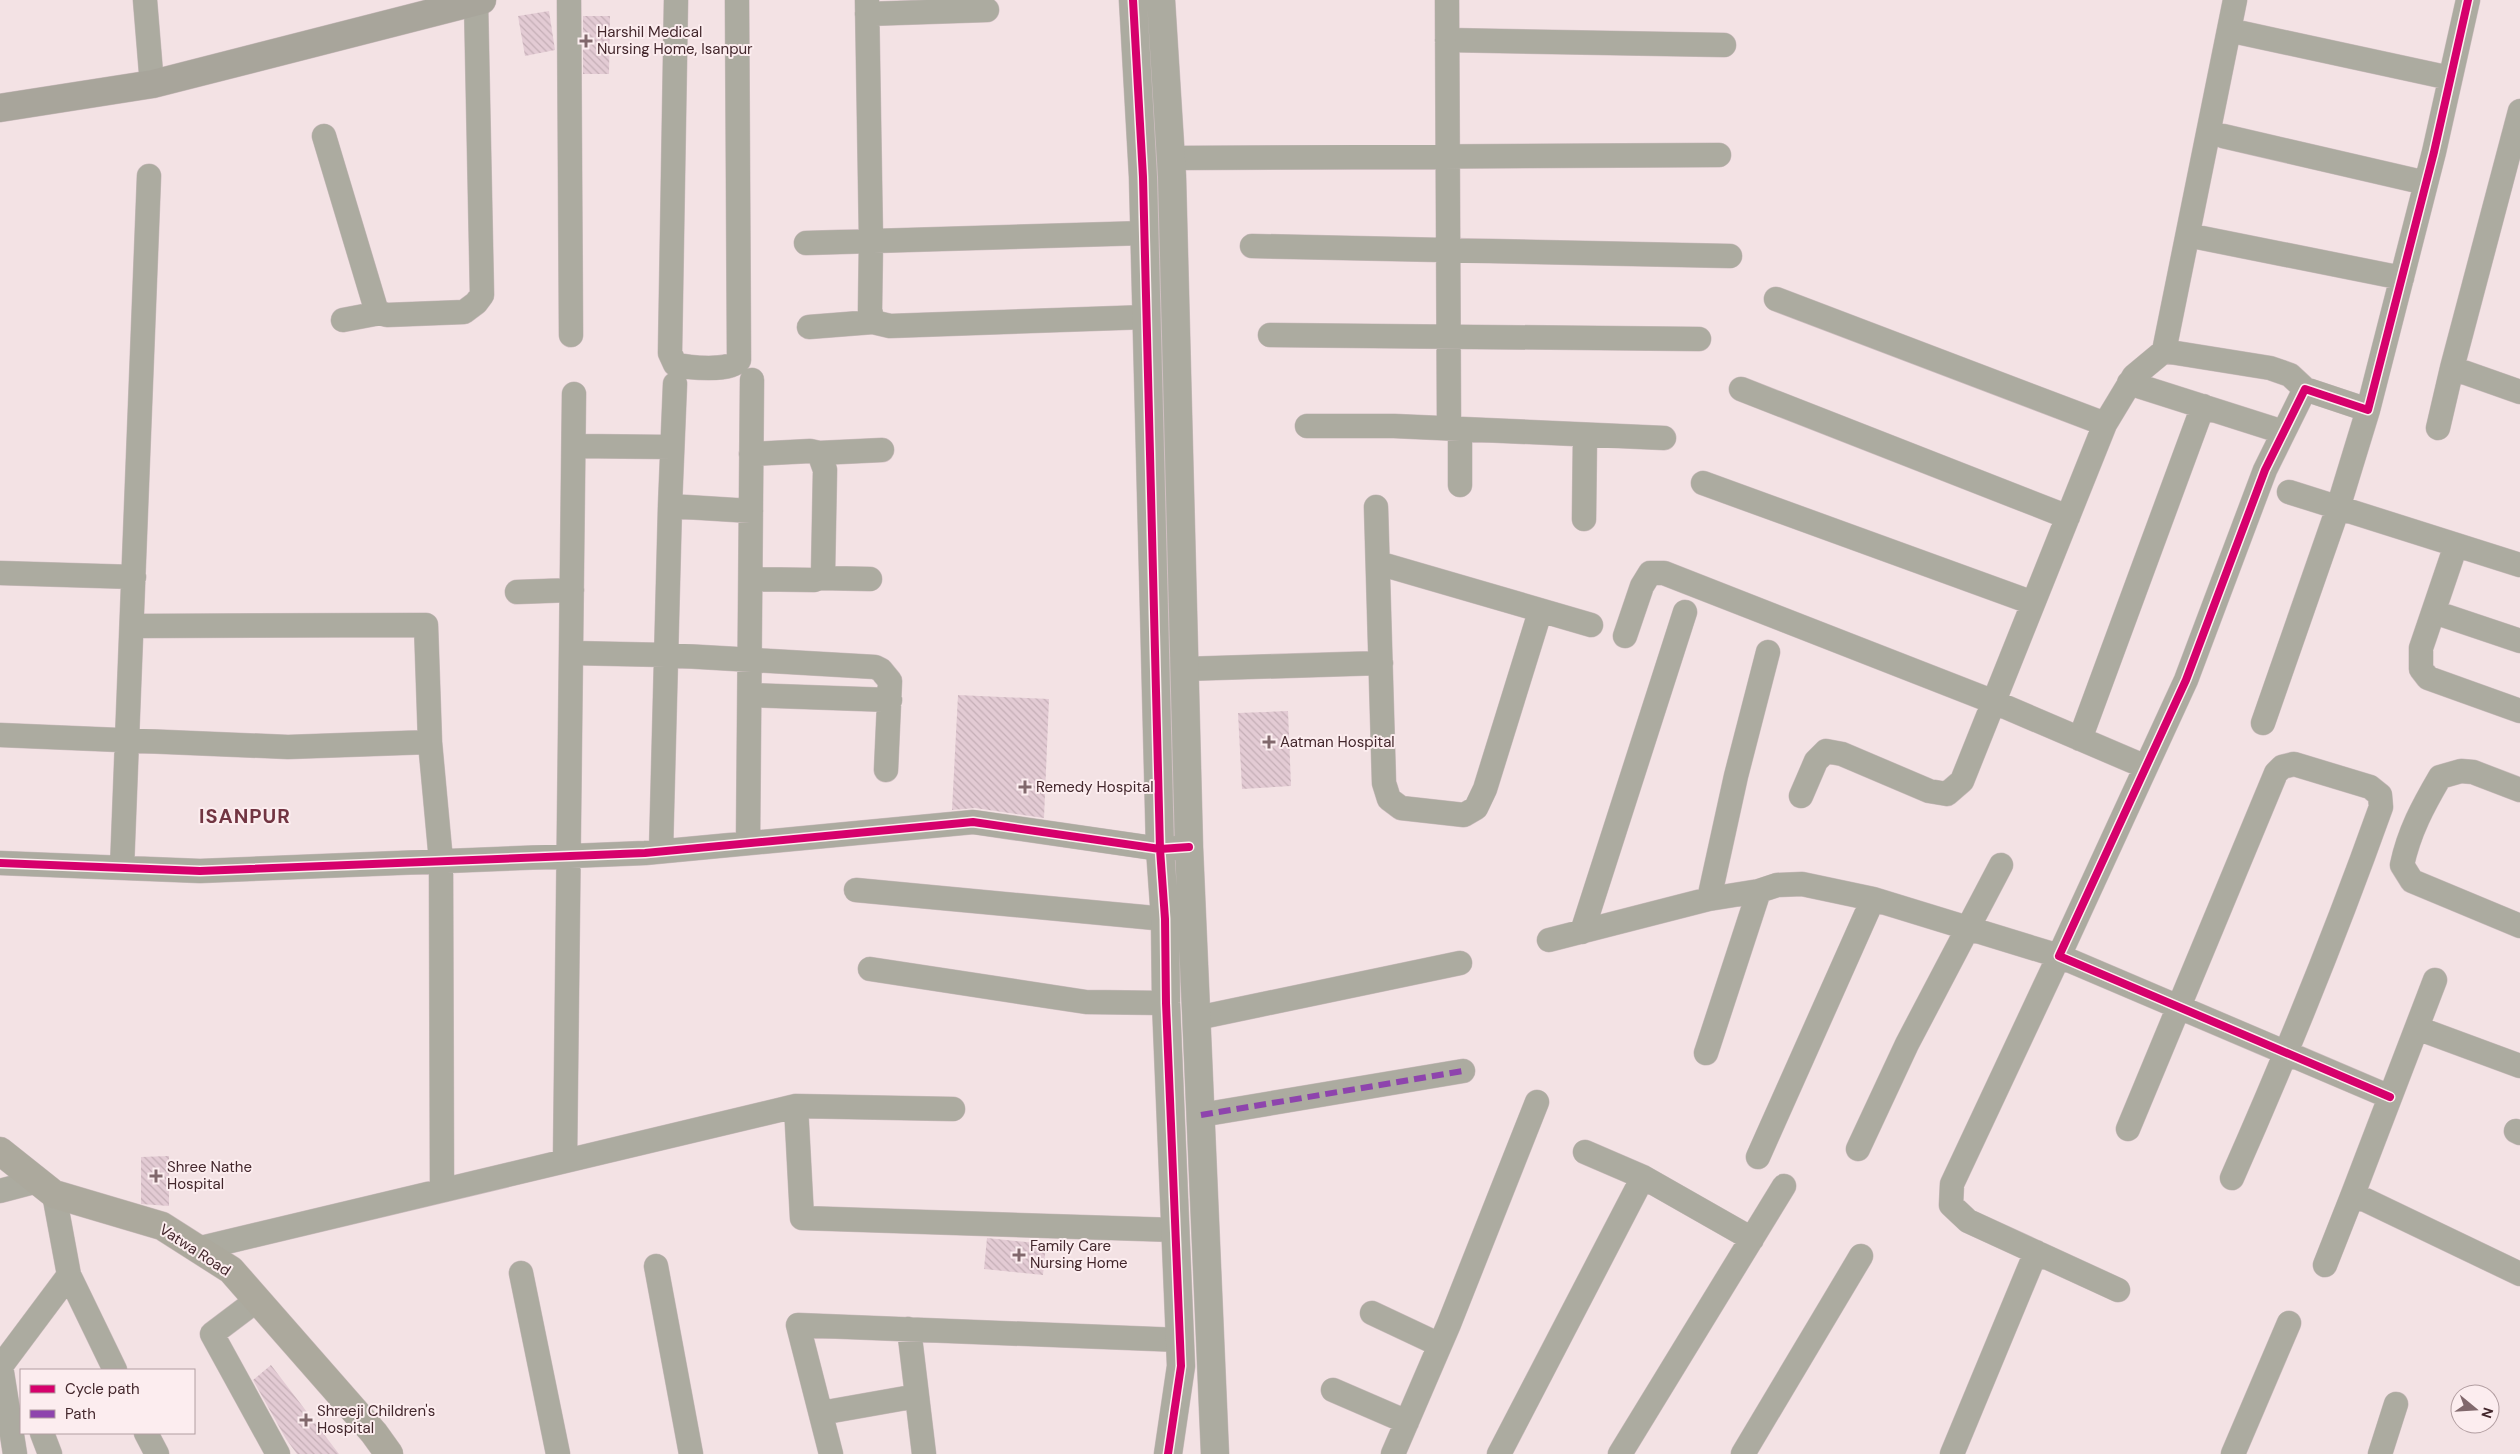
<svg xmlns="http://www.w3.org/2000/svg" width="2520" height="1454" font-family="'DM Sans',sans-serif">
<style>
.building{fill:url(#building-back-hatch)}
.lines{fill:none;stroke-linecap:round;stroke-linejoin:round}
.minor-casing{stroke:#cebec0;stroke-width:25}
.tertiary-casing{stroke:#cebec0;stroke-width:29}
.secondary-casing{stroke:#cebec0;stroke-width:29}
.primary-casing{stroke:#cebec0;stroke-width:29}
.minor{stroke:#acaba0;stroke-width:24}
.tertiary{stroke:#acaba0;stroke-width:28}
.secondary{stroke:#aca99d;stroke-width:28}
.primary{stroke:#a8a59b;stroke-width:28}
.quiet{stroke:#8e44ad;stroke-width:6;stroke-dasharray:12 6;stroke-linecap:butt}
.cycleway-casing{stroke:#fcedef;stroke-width:11}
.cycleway{stroke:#d6006c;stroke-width:8}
.poi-dot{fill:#81686c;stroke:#fcedef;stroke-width:2}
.labels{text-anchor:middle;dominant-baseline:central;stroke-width:4;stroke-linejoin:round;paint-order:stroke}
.poi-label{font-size:15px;fill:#43272c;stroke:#fcedef;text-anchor:start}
.street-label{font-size:15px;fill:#43272c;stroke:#fcedef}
.district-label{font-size:20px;font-weight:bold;letter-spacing:1px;fill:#723542;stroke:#fcedef}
</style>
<defs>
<pattern id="building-back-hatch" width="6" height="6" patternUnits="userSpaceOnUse" patternTransform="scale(1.25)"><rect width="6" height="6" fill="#e3cbd4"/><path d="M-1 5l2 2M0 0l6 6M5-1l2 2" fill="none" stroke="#c4aeb6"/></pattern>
</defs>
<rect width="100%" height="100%" fill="#f3e2e4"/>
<!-- building -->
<path class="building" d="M549,11L555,50L525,56L518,16Z
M583,16H610L609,74H583Z
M958,695L1049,699L1044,818L975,808L952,810Z
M1288,711L1291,786L1242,789L1238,713Z
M169,1156V1206L141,1204V1157Z
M987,1238L1046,1244L1043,1275L984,1269Z
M271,1365L339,1454H297L286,1439L253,1380Z"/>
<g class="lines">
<!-- minor casing -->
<g class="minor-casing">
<path id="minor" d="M145,0L151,73
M569,0L571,335
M676,0L670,353L675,364C688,368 731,372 739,360L737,0
M867,0L871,240L870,310L873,322L890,326L1147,317
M1447,0L1449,428
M867,14L987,10
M2242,33L2450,78
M1447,40L1724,45
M2520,111L2452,368L2520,392
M324,136L376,309L380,313L387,315L464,312L476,303L482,295L476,1
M2223,136L2426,183
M1171,158L1719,155
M2202,238L2402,278
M806,243L1145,233
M1252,246L1730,256
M1776,299L2105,424
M343,320L380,313
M809,327L873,322
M1270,335L1699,339
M2164,351L2235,0
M2129,383L2283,432
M1741,389L2068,517
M1307,426H1394L1664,438
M2438,428L2452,368
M574,446L672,447
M819,453L882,450
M1703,483L2033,603
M1460,485V429
M2289,492L2520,565
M670,506L751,511
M1376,507L1384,783L1389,799L1401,808L1464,815L1476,808L1485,789L1540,612
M1584,519L1585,435
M2456,545L2421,648V669L2428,678L2520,711
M1378,563L1591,625
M0,573L134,577
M820,578L870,579
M751,579L814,580L820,578L823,574L825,470L819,453L810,451L751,454
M517,592L572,590
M2434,612L2520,641
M132,626L426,625L430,742L441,861L442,1190
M1625,636L1642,586L1650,573H1664L1994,702L2146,767
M572,653L666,655L875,667L881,670L890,681L886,770
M1184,669L1381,663
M751,695L890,700
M2263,723L2338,508L2368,410
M0,735L288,747L430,742
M2080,739L2203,406
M2520,790L2473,772L2461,771L2440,777C2423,806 2409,832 2402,865L2412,881L2520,926
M1801,796L1816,761L1826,751L1842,754L1929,791L1947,794L1962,781L2105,424L2134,376L2164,351L2270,368L2290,375L2305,389
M748,843L752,380
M661,851L670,506L675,384
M0,863L200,871L645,853L973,822L1160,849L1177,848
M122,868L149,176
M856,890L1165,919
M1709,899L1736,776L1768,652
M1582,932L1685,612
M1549,940L1709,899L1759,891L1777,885L1802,884L1873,899L2059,956L1952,1184L1951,1205L1968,1221L2118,1290
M870,969L1086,1002L1166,1003
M1197,1018L1460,963
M2417,1028L2520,1066
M1706,1053L1759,891
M2390,1097L2059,956L2186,680L2265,470L2305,389L2368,410L2434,152L2468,0
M796,1106L802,1218L1175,1230
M1201,1115L1463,1071
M2128,1129L2276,773L2282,767L2294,764L2370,787L2380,795L2381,807C2336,933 2286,1056 2232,1178
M2516,1131L2520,1133
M1858,1149L1907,1044L2001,865
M1585,1152L1643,1177L1752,1239
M1758,1157L1873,899
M565,1161L574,394
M0,1191L38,1181
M2353,1194L2435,980
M197,1249L796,1106L953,1109
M2325,1265L2353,1194L2520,1274
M656,1266L691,1454
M521,1273L558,1454
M69,1275L115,1370
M257,1300L212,1334L278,1454
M1372,1313L1440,1345
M909,1329L924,1454
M1333,1390L1407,1422
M821,1413L917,1396
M42,1433L50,1454
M146,1433L157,1454
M15,1454L1,1366L69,1275L54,1194
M831,1454L798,1325L1180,1340
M1393,1454L1449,1324L1537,1102
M1499,1454L1643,1177
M1620,1454L1784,1186
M1743,1454L1861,1256
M1952,1454L2036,1252
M2233,1454L2289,1323
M2380,1454L2396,1404"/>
</g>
<!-- tertiary casing -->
<g class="tertiary-casing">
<path id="tertiary" d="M1133,0L1143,177L1160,849L1165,919L1166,1003L1181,1366L1168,1454
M1161,0L1172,176L1189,847L1215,1454"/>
</g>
<!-- secondary casing -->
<g class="secondary-casing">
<path id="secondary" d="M0,1151L54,1194L162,1226L231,1270L374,1433L389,1454"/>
</g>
<!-- primary casing -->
<g class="primary-casing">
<path id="primary" d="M0,108L153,84L482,0"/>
</g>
<!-- minor -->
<use href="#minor" class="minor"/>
<!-- tertiary -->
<use href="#tertiary" class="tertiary"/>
<!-- secondary -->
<use href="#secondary" class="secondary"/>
<!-- primary -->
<use href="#primary" class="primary"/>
<!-- quiet -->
<path class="quiet" d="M1201,1115L1463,1071"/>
<!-- cycleway casing -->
<g class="cycleway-casing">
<path id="cycleway" d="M1133,0L1143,177L1160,849L1165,919L1166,1003L1181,1366L1168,1454
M0,863L200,871L645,853L973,822L1160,849L1189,847
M2390,1097L2059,956L2186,680L2265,470L2305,389L2368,410L2434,152L2468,0"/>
</g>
<!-- cycleway -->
<use href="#cycleway" class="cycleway"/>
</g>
<!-- markers -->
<g class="poi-dot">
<path d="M583.5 33.5h5v5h5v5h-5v5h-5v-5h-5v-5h5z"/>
<path d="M1266.5 734.5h5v5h5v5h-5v5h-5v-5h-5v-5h5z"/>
<path d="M1022.5 779.5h5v5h5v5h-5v5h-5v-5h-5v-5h5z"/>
<path d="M153.5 1168.5h5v5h5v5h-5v5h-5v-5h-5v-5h5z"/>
<path d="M1016.5 1247.5h5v5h5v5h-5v5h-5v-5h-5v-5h5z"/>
<path d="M303.5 1412.5h5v5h5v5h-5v5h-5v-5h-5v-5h5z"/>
</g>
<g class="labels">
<!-- poi labels -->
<g class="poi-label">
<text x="597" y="32">Harshil Medical<tspan x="597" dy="17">Nursing Home, Isanpur</tspan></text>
<text x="1280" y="742">Aatman Hospital</text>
<text x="1036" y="787">Remedy Hospital</text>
<text x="167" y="1167">Shree Nathe<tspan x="167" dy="17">Hospital</tspan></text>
<text x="1030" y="1246">Family Care<tspan x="1030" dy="17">Nursing Home</tspan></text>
<text x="317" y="1411">Shreeji Children's<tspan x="317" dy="17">Hospital</tspan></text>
</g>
<!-- street labels -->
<g class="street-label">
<text transform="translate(195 1250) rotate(33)">Vatwa Road</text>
</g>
<!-- district labels -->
<g class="district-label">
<text x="245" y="816">ISANPUR</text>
</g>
</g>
<!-- legend -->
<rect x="20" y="1369" width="175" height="65" fill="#fcedef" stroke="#b29ea1"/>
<rect x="30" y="1385" width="25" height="8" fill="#d6006c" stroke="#b29ea1"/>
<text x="65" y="1394" font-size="15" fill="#43272c">Cycle path</text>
<rect x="30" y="1410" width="25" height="8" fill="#8e44ad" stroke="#b29ea1"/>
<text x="65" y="1419" font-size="15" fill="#43272c">Path</text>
<!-- north arrow -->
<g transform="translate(2475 1409) rotate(108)"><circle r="24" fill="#fcedef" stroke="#b29ea1"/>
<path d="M0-4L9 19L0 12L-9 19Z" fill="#81686c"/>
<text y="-8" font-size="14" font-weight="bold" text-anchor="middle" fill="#43272c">N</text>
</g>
</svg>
